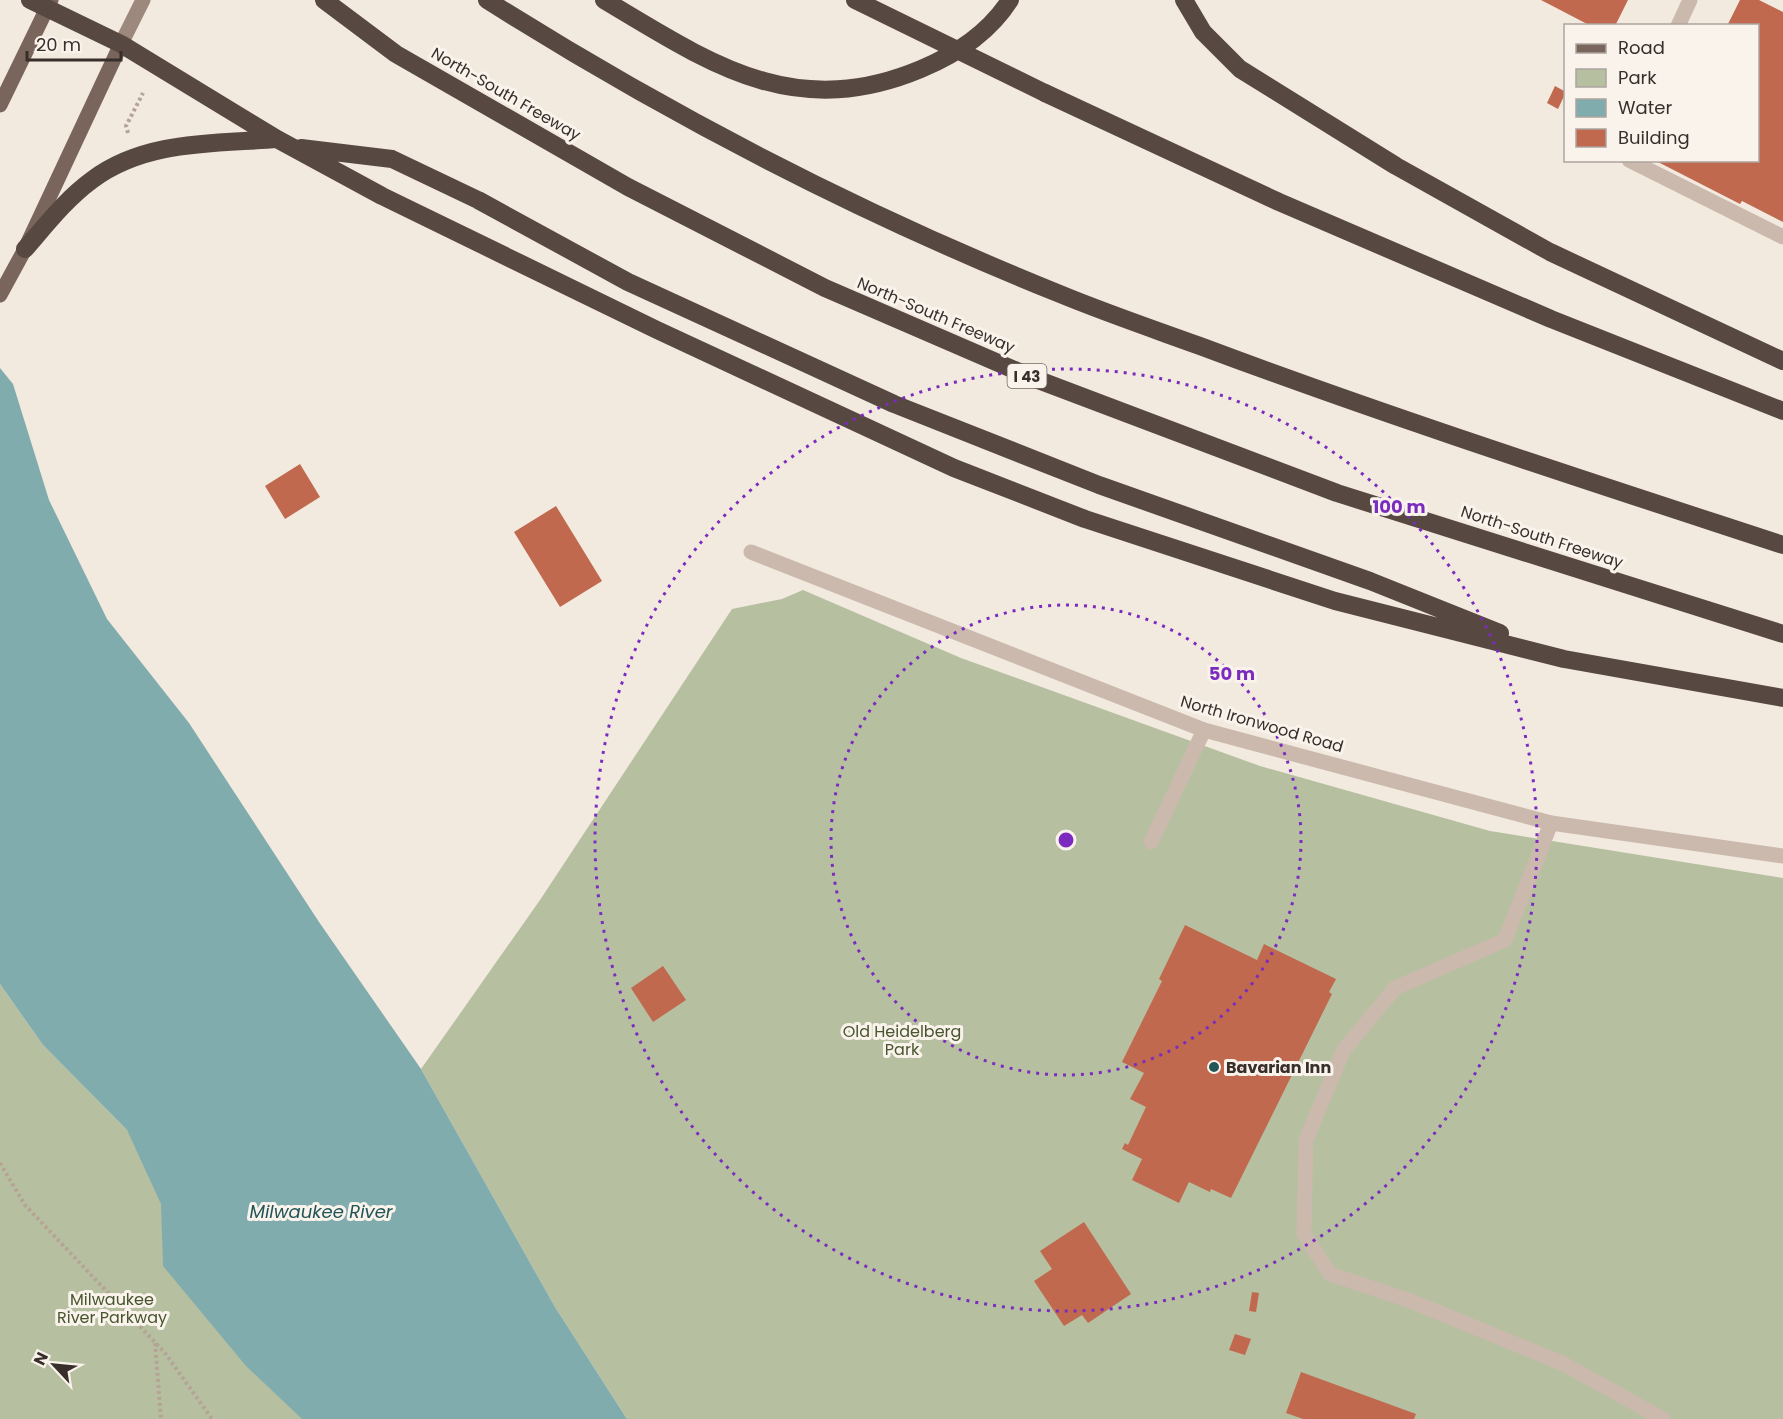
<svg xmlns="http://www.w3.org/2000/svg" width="1783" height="1419" font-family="Poppins,sans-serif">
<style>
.green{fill:#b6c0a0}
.water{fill:#80acae}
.building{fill:#c0694f}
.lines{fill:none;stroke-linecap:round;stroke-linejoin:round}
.path{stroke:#b5a396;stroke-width:4;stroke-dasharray:3 3;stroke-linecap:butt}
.lane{stroke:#cab9ac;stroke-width:15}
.street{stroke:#cab9ac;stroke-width:15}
.secondary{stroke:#9d887d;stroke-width:15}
.primary{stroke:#79655c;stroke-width:15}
.highway{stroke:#584842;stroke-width:18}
.highway-bridge{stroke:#584842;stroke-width:18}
.ring{fill:none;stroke:#7b2cbf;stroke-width:3;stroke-dasharray:3 6}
.poi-dot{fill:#225557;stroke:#f9f3ec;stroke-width:2}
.labels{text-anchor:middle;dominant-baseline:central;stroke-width:6;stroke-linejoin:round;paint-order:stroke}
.shield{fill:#f9f3ec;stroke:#726964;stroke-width:1.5}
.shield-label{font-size:15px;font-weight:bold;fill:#382e2a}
.street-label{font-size:16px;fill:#382e2a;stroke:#f9f3ec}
.park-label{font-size:16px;fill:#48552f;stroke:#f9f3ec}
.poi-label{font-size:16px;font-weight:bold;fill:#382e2a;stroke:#f9f3ec;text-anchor:start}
.water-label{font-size:18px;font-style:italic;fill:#225557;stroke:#f9f3ec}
.centre{fill:#7b2cbf;stroke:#f9f3ec;stroke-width:3}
.ring-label{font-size:18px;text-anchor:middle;font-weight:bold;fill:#7b2cbf;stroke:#f9f3ec;stroke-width:6;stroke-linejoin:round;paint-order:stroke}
</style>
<rect width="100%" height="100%" fill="#f2e9df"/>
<!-- green -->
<path class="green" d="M803,590L961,658L1260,766L1490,831L1783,878V1419H627L555,1307L421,1069L540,900L732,609L782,599Z
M0,984L43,1045L127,1130L317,1419H0Z"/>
<!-- water -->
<path class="water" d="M0,368L13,384L49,500L107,619L189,723L319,922L421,1069L555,1307L627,1419H302L246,1366L163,1266L161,1204L127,1130L43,1045L0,984Z"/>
<!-- building -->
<path class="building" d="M1541,0H1628L1615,26H1591Z
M1740,0H1759L1783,12V222L1742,201L1740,204L1658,162L1758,160V26H1727Z
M1555,86L1566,92L1558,109L1547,103Z
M300,464L320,497L285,519L265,486Z
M556,506L602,581L560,607L514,532Z
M1185,925L1257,960L1264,944L1336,979L1329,992L1332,994L1231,1198L1211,1189L1210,1192L1189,1182L1179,1203L1132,1180L1142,1159L1122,1149L1125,1143L1128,1145L1146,1107L1130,1099L1144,1073L1122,1062L1162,981L1159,979Z
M663,966L686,1000L653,1022L631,988Z
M1084,1222L1131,1294L1088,1323L1082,1315L1064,1326L1034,1281L1052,1269L1040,1251Z
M1252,1292L1259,1293L1256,1312L1249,1311Z
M1235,1334L1251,1339L1245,1355L1229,1350Z
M1301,1372L1416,1414L1414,1419H1303L1286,1413Z"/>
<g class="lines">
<!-- path -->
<path class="path" d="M128,133L126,126L143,93
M0,1163L25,1205L165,1353L212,1419
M155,1343L161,1419"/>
<!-- lane -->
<path class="lane" d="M1678,26L1690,0
M1629,160L1783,237
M1551,823L1505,940L1395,988L1343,1051L1306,1140L1304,1234L1330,1274L1408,1300L1562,1363L1663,1419
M1151,842L1204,730"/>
<!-- street -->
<path class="street" d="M751,552L1204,730L1551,823L1783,856"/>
<!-- secondary -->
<path class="secondary" d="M121,44L143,0"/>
<!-- primary -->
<path class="primary" d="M0,105L51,0
M0,295L25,249L121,44"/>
<!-- highway -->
<path class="highway" d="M30,0L121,44L277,139L382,196L657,330L954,468L1085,519L1335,601L1564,659L1783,698
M324,0L396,54L628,187L825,288L1033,378L1337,493L1783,634
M487,0C669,115 861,214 1060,294C1106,313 1153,329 1200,346C1392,418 1588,481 1783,545
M604,0C711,64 794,122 921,69C957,54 989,33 1010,0
M1184,0L1203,32L1240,69L1396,166L1550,252L1783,361
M1045,93L1279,202L1551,319L1783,411
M301,148L392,159L478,200L628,282L894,404L1099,485L1370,581L1500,633
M25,249C46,225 66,199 92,180C145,140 214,144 277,139"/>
<!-- highway-bridge -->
<path class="highway-bridge" d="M855,0L1045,93"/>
</g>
<!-- distance rings -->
<g class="ring">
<circle cx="1066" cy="840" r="235"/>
<circle cx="1066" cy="840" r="471"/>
</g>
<!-- markers -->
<circle class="poi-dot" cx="1214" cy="1067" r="6"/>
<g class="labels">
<!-- shield labels -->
<rect class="shield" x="1007.5" y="364" width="39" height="24" rx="4.5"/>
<g class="shield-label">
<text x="1027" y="376">I 43</text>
</g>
<!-- street labels -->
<g class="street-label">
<text transform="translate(506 94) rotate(30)">North-South Freeway</text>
<text transform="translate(936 315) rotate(23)">North-South Freeway</text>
<text transform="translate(1542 537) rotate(18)">North-South Freeway</text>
<text transform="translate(1262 724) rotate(16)">North Ironwood Road</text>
</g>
<!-- park labels -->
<g class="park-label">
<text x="902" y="1031">Old Heidelberg<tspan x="902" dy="18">Park</tspan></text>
<text x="112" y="1299">Milwaukee<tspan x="112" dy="18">River Parkway</tspan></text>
</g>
<!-- poi labels -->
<g class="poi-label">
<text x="1226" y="1067">Bavarian Inn</text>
</g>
<!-- water labels -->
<g class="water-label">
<text x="321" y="1211">Milwaukee River</text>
</g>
</g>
<circle cx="1066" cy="840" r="9" class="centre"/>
<g class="ring-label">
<text x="1399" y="513">100 m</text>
<text x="1232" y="680">50 m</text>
</g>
<!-- legend -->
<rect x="1564" y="24" width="195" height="138" fill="#f9f3ec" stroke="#aca49e" stroke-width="1.5"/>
<rect x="1576" y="44" width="30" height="9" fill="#79655c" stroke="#aca49e" stroke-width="1.5"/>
<text x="1618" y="54" font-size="18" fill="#382e2a">Road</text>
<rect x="1576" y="69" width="30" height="18" fill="#b6c0a0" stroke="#aca49e" stroke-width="1.5"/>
<text x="1618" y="84" font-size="18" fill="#382e2a">Park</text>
<rect x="1576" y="99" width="30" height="18" fill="#80acae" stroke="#aca49e" stroke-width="1.5"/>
<text x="1618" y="114" font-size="18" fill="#382e2a">Water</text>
<rect x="1576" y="129" width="30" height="18" fill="#c0694f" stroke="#aca49e" stroke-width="1.5"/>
<text x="1618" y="144" font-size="18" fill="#382e2a">Building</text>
<!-- north arrow -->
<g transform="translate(54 1365) rotate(296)" stroke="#f9f3ec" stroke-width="4.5" paint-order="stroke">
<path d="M0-4.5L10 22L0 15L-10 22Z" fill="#382e2a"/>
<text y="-9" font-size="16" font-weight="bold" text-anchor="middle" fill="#382e2a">N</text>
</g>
<!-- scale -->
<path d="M27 51v9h94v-9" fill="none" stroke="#382e2a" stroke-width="3"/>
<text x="36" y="51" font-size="18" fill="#382e2a" stroke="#f9f3ec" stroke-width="4.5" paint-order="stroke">20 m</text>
</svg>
